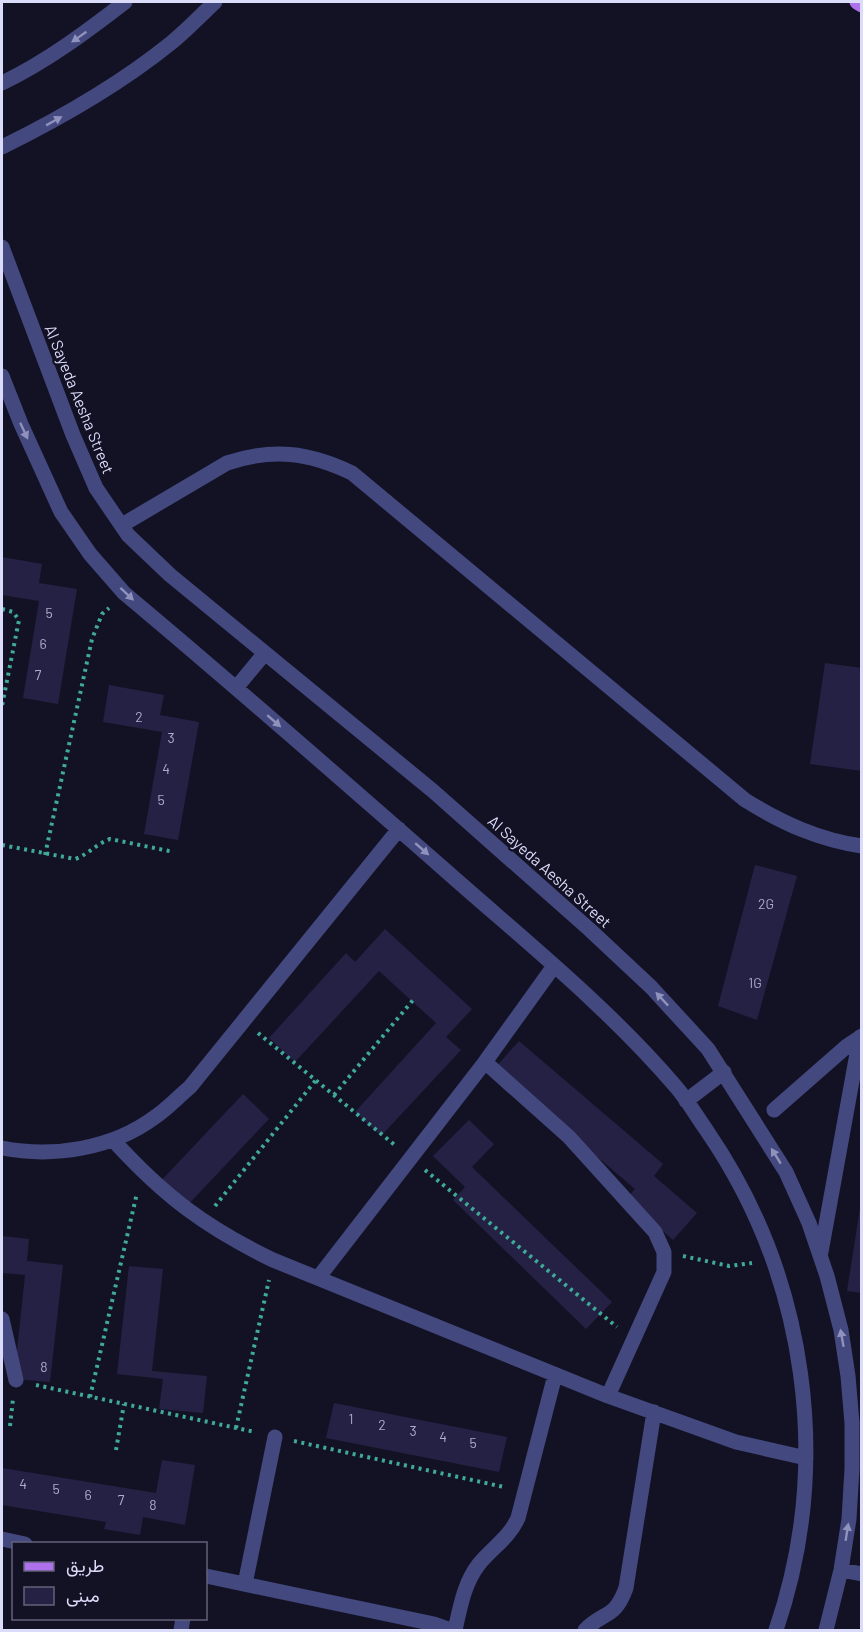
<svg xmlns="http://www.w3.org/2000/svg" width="863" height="1632" font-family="Barlow,Vazirmatn,sans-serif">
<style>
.building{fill:#242144}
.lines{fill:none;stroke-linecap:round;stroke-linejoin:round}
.path{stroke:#3faa97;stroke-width:4;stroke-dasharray:3 4.5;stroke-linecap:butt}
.minor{stroke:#43487e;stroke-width:15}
.major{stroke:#af70ec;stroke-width:15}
.oneway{fill:#8f92bc}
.labels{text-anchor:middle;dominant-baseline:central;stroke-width:4.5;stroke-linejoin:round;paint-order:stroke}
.number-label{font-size:14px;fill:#adaccc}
.street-label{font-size:16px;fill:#dbdbfa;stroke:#131225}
</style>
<rect width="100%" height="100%" fill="#131225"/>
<!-- building -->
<path class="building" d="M2,557L42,564L39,583L77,589L58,704L23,698L39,601L2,595Z
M825,663L862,668V771L810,764Z
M109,685L164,695L160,715L199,722L178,840L144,834L162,732L103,722Z
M755,865L797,876L757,1020L718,1006Z
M385,929L472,1009L446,1037L461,1050L381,1136L355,1112L436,1023L379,971L295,1062L269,1038L346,953L355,962Z
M519,1041L663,1164L654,1176L697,1213L673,1240L626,1199L635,1189L494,1069Z
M243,1094L269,1119L183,1210L157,1185Z
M469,1120L494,1144L472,1167L612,1302L586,1329L453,1200L465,1187L433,1156Z
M860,1208H862V1293L847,1291Z
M2,1236L29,1239L27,1261L63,1265L50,1382L14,1379L25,1275L2,1273Z
M129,1266L163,1269L152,1371L207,1376L203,1413L159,1409L163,1379L117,1374Z
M334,1403L507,1437L499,1472L326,1438Z
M162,1460L195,1465L185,1525L143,1517L140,1535L104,1529L106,1522L2,1505V1468L156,1493Z"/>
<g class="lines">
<!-- path -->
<path class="path" d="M2,609L13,612L19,620L2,706
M2,845L75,859C89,854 96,844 110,839L174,852
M45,855L92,639L102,614L109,608
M258,1033L396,1146
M334,1095L413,1000
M425,1170L617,1327
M215,1206L316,1080
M683,1256L729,1266L752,1263
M36,1385L255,1432
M90,1397L137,1193
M10,1426L13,1399
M236,1428L269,1280
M294,1441L504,1487
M116,1450L124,1404"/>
<!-- minor -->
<path class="minor" d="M2,83C46,62 86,32 125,2
M2,147C61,118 119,85 171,43C187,30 201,15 215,2
M2,247L73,435L96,488L128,535L170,575L433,791L589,929L651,987L708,1049L786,1172L809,1223L827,1276L841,1330L848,1376L852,1423V1469L849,1519L841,1570L826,1630
M2,376L21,424L61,512L90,554L124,593C233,684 339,777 445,870C524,940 608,1007 677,1088C688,1101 697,1117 707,1131C807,1277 833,1463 776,1630
M122,525L227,463C273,448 308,452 352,473L745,800C782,823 819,840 862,846
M236,688L265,653
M485,1062L569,1137L655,1232L664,1252V1272L608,1396
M686,1101L724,1072
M774,1110L847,1046L862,1036
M113,1140C164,1196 205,1227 273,1260L608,1396L736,1442L806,1458
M2,1148C53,1158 112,1149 155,1117C167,1109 178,1097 190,1087L399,829
M821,1252L860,1037
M318,1278L485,1062L554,966
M2,1319L16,1380
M2,1539L25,1544
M841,1570L862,1574
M206,1576L434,1624L451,1630
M245,1584L275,1437
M181,1630L183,1618
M455,1630C460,1608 464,1583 479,1564C492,1548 509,1538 518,1518L555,1375
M585,1630C605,1610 614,1620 626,1588L654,1412"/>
<!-- major -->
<path class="major" d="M857,2L862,5"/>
</g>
<!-- one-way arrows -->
<defs><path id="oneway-solid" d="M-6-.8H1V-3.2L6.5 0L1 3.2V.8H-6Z" transform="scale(1.5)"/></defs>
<g class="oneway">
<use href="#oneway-solid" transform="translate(79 37) rotate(145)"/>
<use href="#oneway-solid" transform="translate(54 121) rotate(-29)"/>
<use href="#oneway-solid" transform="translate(24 431) rotate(65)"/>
<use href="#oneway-solid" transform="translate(127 594) rotate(43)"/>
<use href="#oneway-solid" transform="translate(274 721) rotate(41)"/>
<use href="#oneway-solid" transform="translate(422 849) rotate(41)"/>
<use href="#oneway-solid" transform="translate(662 999) rotate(-133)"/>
<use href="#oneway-solid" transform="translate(776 1156) rotate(-122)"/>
<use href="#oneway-solid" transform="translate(842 1338) rotate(-100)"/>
<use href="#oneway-solid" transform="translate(847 1532) rotate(-81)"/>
</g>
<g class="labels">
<!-- number labels -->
<g class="number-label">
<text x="49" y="612">5</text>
<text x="43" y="643">6</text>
<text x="38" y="674">7</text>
<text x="139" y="716">2</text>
<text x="171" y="737">3</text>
<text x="166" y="768">4</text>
<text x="161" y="799">5</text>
<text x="766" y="903">2G</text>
<text x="755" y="982">1G</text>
<text x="44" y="1366">8</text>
<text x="351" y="1418">1</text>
<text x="382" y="1424">2</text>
<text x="413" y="1430">3</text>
<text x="443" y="1436">4</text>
<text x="473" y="1442">5</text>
<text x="23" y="1483">4</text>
<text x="56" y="1488">5</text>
<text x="88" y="1494">6</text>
<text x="121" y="1499">7</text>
<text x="153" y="1504">8</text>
</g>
<!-- street labels -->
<g class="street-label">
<text transform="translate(80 399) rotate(68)">Al Sayeda Aesha Street</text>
<text transform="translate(550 871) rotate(42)">Al Sayeda Aesha Street</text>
</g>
</g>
<!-- border -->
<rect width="863" height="1632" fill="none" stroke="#dbdbfa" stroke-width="6"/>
<!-- legend -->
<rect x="12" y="1542" width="195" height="78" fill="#131225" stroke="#63627a" stroke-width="1.5"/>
<rect x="24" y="1562" width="30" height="9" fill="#af70ec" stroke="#63627a" stroke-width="1.5"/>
<text x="66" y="1572" font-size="18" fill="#dbdbfa">طريق</text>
<rect x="24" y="1587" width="30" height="18" fill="#242144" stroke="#63627a" stroke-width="1.5"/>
<text x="66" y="1602" font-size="18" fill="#dbdbfa">مبنى</text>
</svg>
